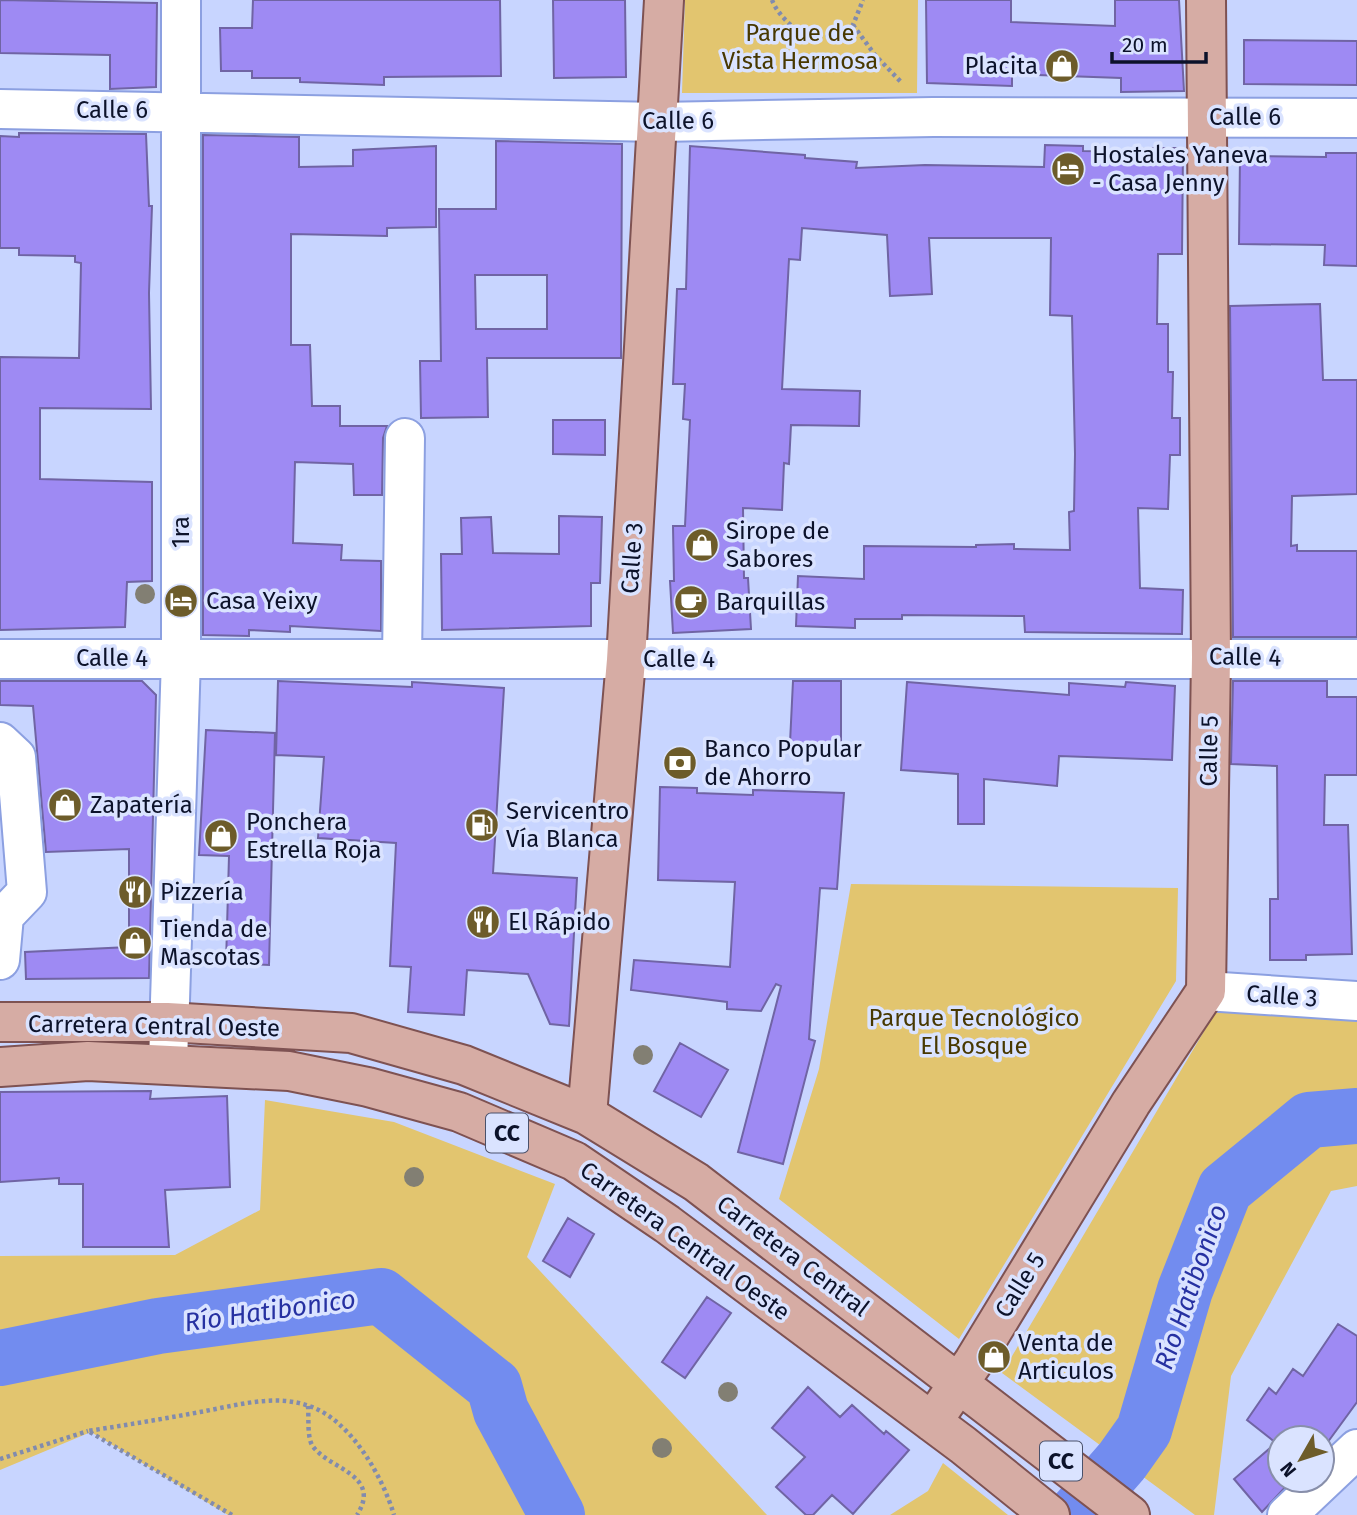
<svg xmlns="http://www.w3.org/2000/svg" width="1357" height="1515" font-family="'Fira Sans',sans-serif">
<style>
.green{fill:#e2c56f}
.lines{fill:none;stroke-linecap:round;stroke-linejoin:round}
.river{stroke:#728cef;stroke-width:56}
.building{fill:#9e8af3;stroke:#7064a4;stroke-width:2;fill-rule:evenodd}
.minor-casing{stroke:#8ca0e1;stroke-width:42}
.major-casing{stroke:#7e5252;stroke-width:42}
.path{stroke:#818bae;stroke-width:4.5;stroke-dasharray:3.5 3.5;stroke-linecap:butt}
.minor{stroke:#fff;stroke-width:38}
.major{stroke:#d6aca4;stroke-width:38}
.tree{fill:#827f73}
.labels{text-anchor:middle;dominant-baseline:central;stroke-width:7;stroke-linejoin:round;paint-order:stroke}
.shield{fill:#dae3ff;stroke:#4a516a;stroke-width:2}
.shield-label{font-size:23px;font-weight:bold;fill:#0c122a}
.park-label{font-size:24px;fill:#483800;stroke:#dae3ff}
.poi-label{font-size:24px;fill:#0c122a;stroke:#dae3ff;text-anchor:start}
.street-label{font-size:24px;fill:#0c122a;stroke:#dae3ff}
.water-label{font-size:26px;font-style:italic;fill:#2631a2;stroke:#dae3ff}
</style>
<rect width="100%" height="100%" fill="#c8d5ff"/>
<!-- green -->
<path class="green" d="M685,0H918L917,93H682Z
M851,884L1178,888L1176,981L959,1339L779,1199L819,1069Z
M1216,1011L1357,1015V1186L1331,1191L1231,1376L1214,1515H1195L1002,1373Z
M265,1100L394,1122L555,1184L527,1257L767,1515H228L91,1432L0,1470V1256L175,1255L260,1210Z
M943,1463L1008,1515H890L928,1491Z"/>
<g class="lines">
<!-- river -->
<path class="river" d="M0,1358L158,1326L381,1296L494,1386L501,1411L557,1515
M1075,1515L1122,1461L1144,1430L1185,1290L1225,1189L1309,1120L1357,1116"/>
</g>
<!-- building -->
<path class="building" d="M0,0L157,3L156,87L110,89V55L0,53Z
M253,0H500L501,76L384,77V85L300,82V78H252V71H221L220,28H252Z
M553,0H625L626,77L554,78Z
M926,0H1011V22L1115,26V0H1179L1184,91L1121,92V78L1012,74V86L927,83Z
M1244,40L1357,41V85L1244,84Z
M19,133L146,134L149,206H152L149,293L151,409L40,408V479L152,482V581L127,582L125,627L0,630V357L79,358L81,263L75,262V256L19,255V248H0V136L19,137Z
M203,135L299,137V167L353,166V150L436,146V227L387,228V236L291,234V345H310L312,406H340V426H387L383,438L382,495H354L353,464L295,462L293,543L342,545L341,560L381,561V631L290,626V632L249,630V636L203,635Z
M496,141L622,144L621,358H487L488,417L421,418L420,361H441L439,209H496ZM475,275H547V329H476Z
M1045,145L1083,146V151L1144,152V148H1183L1182,254H1158L1157,324H1168V372H1173L1172,418H1180V455H1170L1168,509L1138,508L1140,588L1183,590L1182,634L1025,632L1024,616L902,615V619H855V628L796,626L798,576L864,579V546L976,547V545L1014,544V549L1070,550L1069,512L1074,511L1075,454L1072,316L1050,315L1051,238H929L932,294L890,296L887,235L802,228L800,260L789,259L782,389L860,391L859,426L791,425L789,464L784,463L782,510L743,508L744,578H748L751,629L673,633L670,581H674L673,526H685L690,420L683,419L685,384H673L677,289H686L690,146L805,155V158L857,162L856,168L925,165L1044,167Z
M1326,153H1357V266L1324,265L1325,245L1239,244L1240,156L1326,157Z
M1320,304L1323,380H1357V494L1292,496L1291,546L1297,545V551H1357V637H1233L1230,306Z
M553,420H605V455L553,454Z
M559,516L602,517L600,583H591V626L442,630L441,554H462L461,518L491,517L493,553L559,554Z
M0,681H142L156,695L149,978L26,979L25,952L129,947V849L46,852L33,706L0,705Z
M278,681L412,687V682L504,688L493,873L577,878L569,1026L550,1024L528,974L467,970L464,1015L408,1012L411,967L390,966L396,843L318,838L324,757L276,755Z
M793,681H841V743H790Z
M1233,681H1327V697H1357V775H1325L1324,825H1348L1352,954L1306,955V960H1270V899H1278L1277,766L1231,764Z
M907,682L1069,695V683L1125,687L1126,682L1175,686L1172,760L1059,756L1057,786L984,779V824H958V774L901,770Z
M206,730L275,733L269,965L226,963L229,856L199,855Z
M660,787L697,788V793L753,795V790L844,793L837,889L820,888L809,1039L815,1041L783,1164L738,1152L781,986L776,984L761,1011L727,1009V1002L631,990L634,960L730,967L735,882L658,880Z
M680,1043L728,1070L701,1117L654,1091Z
M151,1091L150,1099L227,1096L230,1187L165,1190L169,1247H83V1184H59V1178L0,1182V1092Z
M568,1218L594,1234L570,1277L543,1261Z
M707,1297L731,1313L685,1378L662,1362Z
M1338,1324L1357,1336V1402L1322,1450V1438H1280V1480H1292L1262,1512L1234,1479L1276,1443L1247,1420L1269,1388L1276,1394L1293,1369L1303,1376Z
M808,1387L840,1417L852,1405L884,1434L886,1431L909,1450L853,1514L832,1495L813,1515H806L776,1487L805,1457L772,1428Z"/>
<g class="lines">
<!-- minor casing -->
<g class="minor-casing">
<path id="minor" d="M0,109L659,122L933,117L1357,118
M0,659H1357
M402,659L405,438
M0,742L16,757L27,892L4,916L0,960
M1206,991L1357,1001
M168,1063L181,658V0
M1287,1515L1357,1449"/>
</g>
<!-- major casing -->
<g class="major-casing">
<path id="major" d="M0,1022H167L351,1033L464,1065L587,1115L696,1182L1130,1515
M0,1067L88,1061L289,1071L368,1087L459,1112L574,1161L667,1224L963,1445L1050,1515
M587,1115L626,660L664,0
M932,1422L974,1361L1131,1103L1206,991L1211,657L1206,0"/>
</g>
<!-- path -->
<path class="path" d="M772,0C778,16 801,39 821,38C830,37 844,28 853,25L863,0
M853,25L875,55L902,83
M308,1406C309,1417 307,1436 312,1445C327,1469 383,1474 357,1515
M0,1459L88,1431
M232,1515L88,1431C126,1425 163,1419 200,1412C234,1406 272,1394 306,1405C349,1417 382,1475 394,1515"/>
<!-- minor -->
<use href="#minor" class="minor"/>
<!-- major -->
<use href="#major" class="major"/>
</g>
<!-- trees -->
<g class="tree">
<circle cx="145" cy="594" r="10"/>
<circle cx="643" cy="1055" r="10"/>
<circle cx="414" cy="1177" r="10"/>
<circle cx="728" cy="1392" r="10"/>
<circle cx="662" cy="1448" r="10"/>
</g>
<!-- icons -->
<defs>
<g id="shop-disc" transform="scale(1.75)"><circle r="9.5" fill="#6d5c2a" stroke="#dae3ff"/><path d="M-5-2.5h2.3a2.7 3.5 0 0 1 5.4 0H5L5.5 6h-11ZM-1.5-2.5h3a1.5 2.3 0 0 0-3 0Z" fill="#fff"/></g>
<g id="hotel-disc" transform="scale(1.75)"><circle r="9.5" fill="#6d5c2a" stroke="#dae3ff"/><path d="M-6-4.5h1.5V1H6V5H4.5V3h-9V5H-6ZM-4 0a1.8 1.8 0 1 1 3.6 0ZM.5 0V-2.5h3Q6-2.5 6 0Z" fill="#fff"/></g>
<g id="cafe-disc" transform="scale(1.75)"><circle r="9.5" fill="#6d5c2a" stroke="#dae3ff"/><path d="M-5.5-4.5H6V0H3Q3 3.5 0 3.5H-2.5Q-5.5 3.5-5.5 0ZM3-3.2v2h1.7v-2ZM-6 4.5H4V6H-6Z" fill="#fff"/></g>
<g id="bank-disc" transform="scale(1.75)"><circle r="9.5" fill="#6d5c2a" stroke="#dae3ff"/><path d="M-6-4H6V4H-6ZM0-2.3a2.3 2.3 0 1 0 0 4.6a2.3 2.3 0 1 0 0-4.6Z" fill="#fff"/></g>
<g id="fuel-disc" transform="scale(1.75)"><circle r="9.5" fill="#6d5c2a" stroke="#dae3ff"/><path d="M-5.5-6h7V0h2V4h1.3V-2.5L3-4.5l.8-.8L6-3V5H2.5V1h-1V6h-7ZM-4.2-4.7v3.2H.2V-4.7Z" fill="#fff"/></g>
<g id="restaurant-disc" transform="scale(1.75)"><circle r="9.5" fill="#6d5c2a" stroke="#dae3ff"/><path d="M-5-6h1v4h1v-4h1v4h1v-4h1v5L-1.5 .5V6h-2V.5L-5-1ZM5-6V6H3V1.5H1.5Q1.5-4 5-6Z" fill="#fff"/></g>
</defs>
<g fill-rule="evenodd">
<use href="#shop-disc" x="1062" y="66"/>
<use href="#hotel-disc" x="1068" y="169"/>
<use href="#shop-disc" x="702" y="545"/>
<use href="#hotel-disc" x="181" y="601"/>
<use href="#cafe-disc" x="691" y="602"/>
<use href="#bank-disc" x="680" y="763"/>
<use href="#shop-disc" x="65" y="805"/>
<use href="#fuel-disc" x="482" y="825"/>
<use href="#shop-disc" x="221" y="836"/>
<use href="#restaurant-disc" x="135" y="892"/>
<use href="#restaurant-disc" x="483" y="922"/>
<use href="#shop-disc" x="135" y="943"/>
<use href="#shop-disc" x="994" y="1357"/>
</g>
<g class="labels">
<!-- shield labels -->
<g class="shield">
<rect x="486" y="1113.5" width="42" height="39" rx="5"/>
<rect x="1040" y="1441.5" width="42" height="39" rx="5"/>
</g>
<g class="shield-label">
<text x="507" y="1133">CC</text>
<text x="1061" y="1461">CC</text>
</g>
<!-- park labels -->
<g class="park-label">
<text x="800" y="33">Parque de<tspan x="800" dy="28">Vista Hermosa</tspan></text>
<text x="974" y="1018">Parque Tecnológico<tspan x="974" dy="28">El Bosque</tspan></text>
</g>
<!-- poi labels -->
<g class="poi-label">
<text x="1038" y="66" text-anchor="end">Placita</text>
<text x="1092" y="155">Hostales Yaneva<tspan x="1092" dy="28">- Casa Jenny</tspan></text>
<text x="726" y="531">Sirope de<tspan x="726" dy="28">Sabores</tspan></text>
<text x="206" y="601">Casa Yeixy</text>
<text x="716" y="602">Barquillas</text>
<text x="704" y="749">Banco Popular<tspan x="704" dy="28">de Ahorro</tspan></text>
<text x="90" y="805">Zapatería</text>
<text x="506" y="811">Servicentro<tspan x="506" dy="28">Vía Blanca</tspan></text>
<text x="246" y="822">Ponchera<tspan x="246" dy="28">Estrella Roja</tspan></text>
<text x="160" y="892">Pizzería</text>
<text x="508" y="922">El Rápido</text>
<text x="160" y="929">Tienda de<tspan x="160" dy="28">Mascotas</tspan></text>
<text x="1018" y="1343">Venta de<tspan x="1018" dy="28">Articulos</tspan></text>
</g>
<!-- street labels -->
<g class="street-label">
<text x="112" y="110">Calle 6</text>
<text x="1245" y="117">Calle 6</text>
<text x="678" y="121">Calle 6</text>
<text transform="translate(181 532) rotate(-90)">1ra</text>
<text transform="translate(632 558) rotate(-86)">Calle 3</text>
<text transform="translate(1245 657) rotate(1)">Calle 4</text>
<text x="112" y="658">Calle 4</text>
<text x="679" y="659">Calle 4</text>
<text transform="translate(1209 751) rotate(-89)">Calle 5</text>
<text transform="translate(1282 996) rotate(4)">Calle 3</text>
<text transform="translate(154 1026) rotate(1)">Carretera Central Oeste</text>
<text transform="translate(685 1241) rotate(36)">Carretera Central Oeste</text>
<text transform="translate(793 1256) rotate(37)">Carretera Central</text>
<text transform="translate(1020 1285) rotate(-58)">Calle 5</text>
</g>
<!-- water labels -->
<g class="water-label">
<text transform="translate(1191 1287) rotate(-71)">Río Hatibonico</text>
<text transform="translate(270 1311) rotate(-8)">Río Hatibonico</text>
</g>
</g>
<!-- north arrow -->
<g transform="translate(1301 1459) rotate(231)"><circle r="33" fill="#dae3ff" stroke="#888faa" stroke-width="2"/>
<path d="M0-5L12 26L0 18L-12 26Z" fill="#6d5c2a"/>
<text y="-10" font-size="19" font-weight="bold" text-anchor="middle" fill="#0c122a">N</text>
</g>
<!-- scale -->
<path d="M1112 52v10h94v-10" fill="none" stroke="#0c122a" stroke-width="3.5"/>
<text x="1122" y="52" font-size="21" fill="#0c122a" stroke="#dae3ff" stroke-width="5" paint-order="stroke">20 m</text>
</svg>
